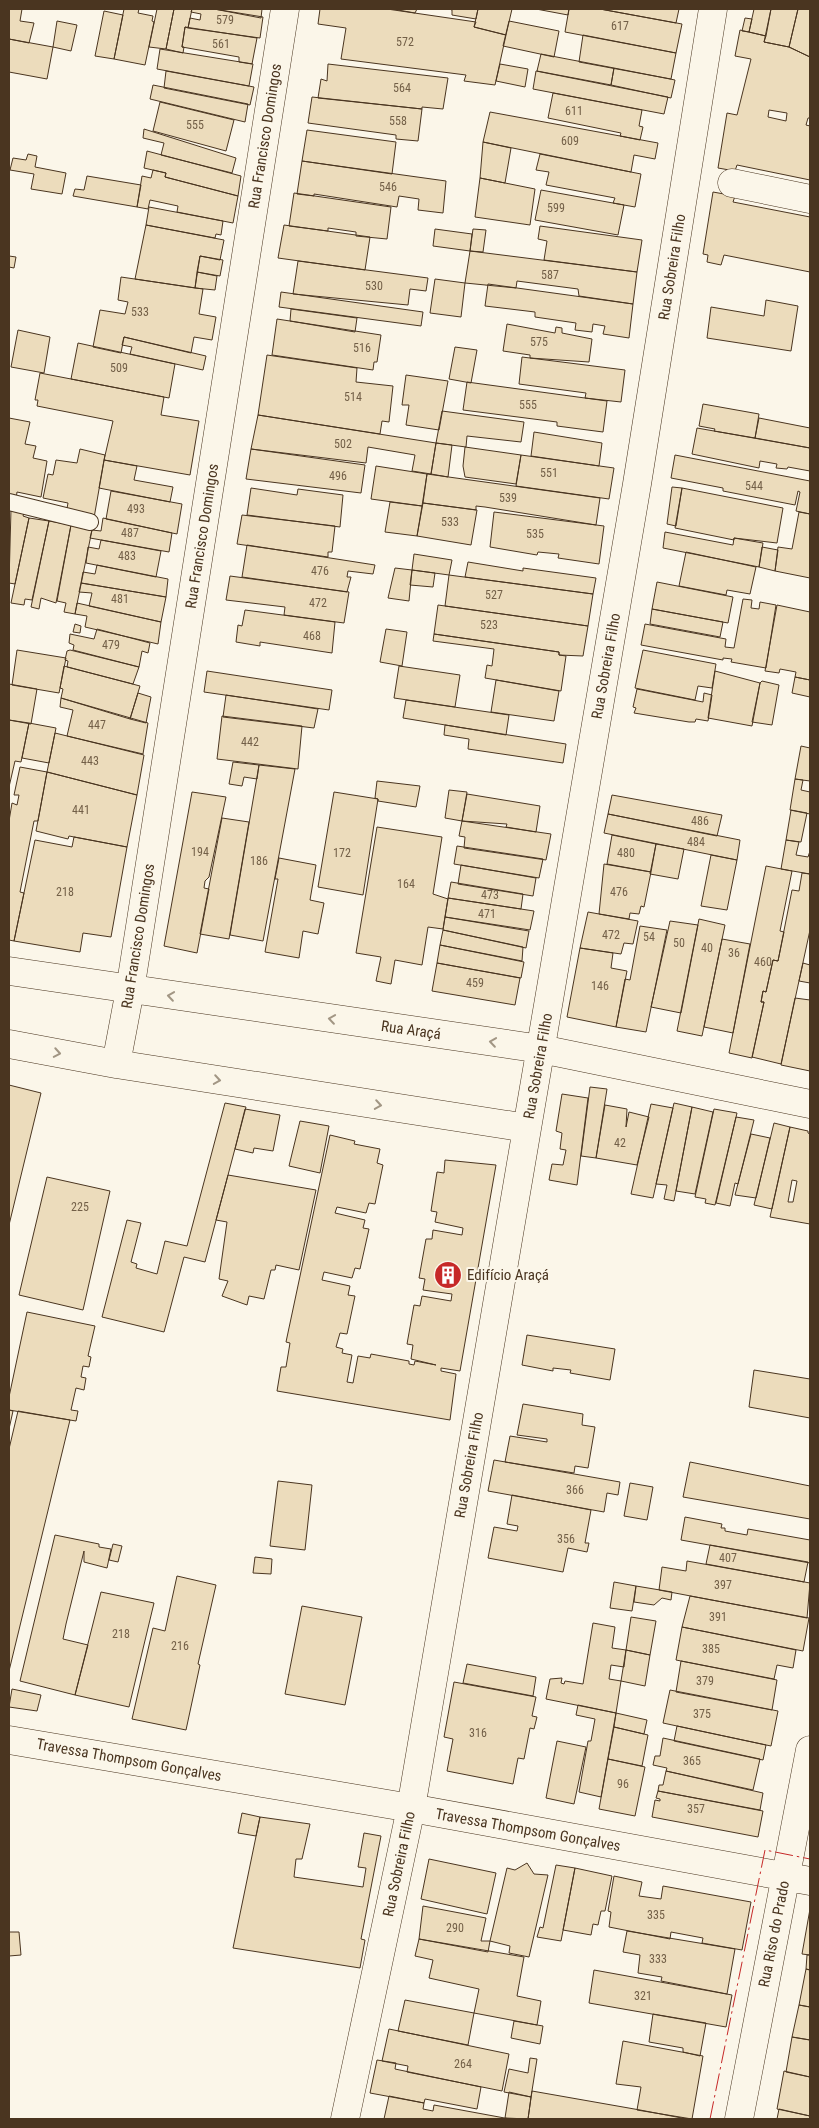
<svg xmlns="http://www.w3.org/2000/svg" width="819" height="2128" font-family="'Roboto Condensed',sans-serif">
<style>
.building{fill:#ecdcbc;stroke:#4a3520;fill-rule:evenodd}
.lines{fill:none;stroke-linecap:round;stroke-linejoin:round}
.service-casing{stroke:#4a3520;stroke-width:18}
.minor-casing{stroke:#4a3520;stroke-width:29}
.service{stroke:#fbf6e9;stroke-width:16}
.minor{stroke:#fbf6e9;stroke-width:28}
.power{stroke:#c62828;stroke-width:1;stroke-dasharray:18 4 2.5 4;stroke-linecap:butt}
.oneway{stroke:#a29684}
.labels{text-anchor:middle;dominant-baseline:central;stroke-width:4;stroke-linejoin:round;paint-order:stroke}
.number-label{font-size:12px;fill:#725f47}
.street-label{font-size:15px;fill:#4a3520;stroke:#fbf6e9}
.poi-label{font-size:15px;fill:#4a3520;stroke:#fbf6e9;text-anchor:start}
</style>
<rect width="100%" height="100%" fill="#fbf6e9"/>
<!-- building -->
<path class="building" d="M9,9H22L20,21L34,23L29,43L9,39Z
M124,9H139L138,13L153,16L152,21L154,22L145,65L114,59Z
M157,9H174L166,49L149,47Z
M174,9H192L188,28L185,27L182,47H184L183,53L166,49Z
M192,9H214L263,17L260,38L188,28L190,18L200,20L201,14L191,12Z
M214,9H262L261,18Z
M320,9H387L476,22L474,27L506,35L495,85L464,81L466,75L341,59L346,28L318,24Z
M398,9H417L415,13L398,10Z
M449,9H478L476,19L452,15V10Z
M478,9H512L506,35L474,27Z
M536,9H569L568,15Z
M569,9H600L682,24L676,53L565,32Z
M600,9H679L676,23Z
M754,9H771L766,36L749,32Z
M771,9H798L789,47L764,42Z
M798,9H810V57L789,47Z
M104,11L123,15L114,59L95,56Z
M745,18L752,19L749,32L742,31Z
M57,21L77,25L71,51L53,47Z
M509,21L559,31L554,57L503,46Z
M185,27L257,38L252,64L239,62V57L182,47Z
M740,30L766,36L764,42L789,47L810,57V118H808L806,125L810,126V180L737,165L735,171L718,168L727,113L737,115L751,59L735,56ZM769,110L787,113L786,121L768,117Z
M583,35L676,53L671,79L579,62Z
M9,39L53,47L47,79L9,72Z
M160,49L253,64L249,86L157,69Z
M541,54L614,68L611,85L537,71Z
M328,64L448,78L443,109L422,107V109L318,98L321,79L327,81Z
M500,64L528,69L525,87L496,81Z
M614,68L675,80L671,98L611,85Z
M166,71L254,87L250,105L164,88Z
M536,71L668,97L664,114L533,89Z
M153,85L248,104L245,122L150,99Z
M553,93L642,110L639,126L643,127L640,140L620,136L621,133L548,118Z
M312,97L422,109L418,141L396,139V135L308,123Z
M160,102L234,120L226,151L153,131Z
M490,112L658,143L655,159L634,155L631,172L483,142Z
M144,129L236,158L232,173L161,155L164,143L143,138Z
M307,130L396,142L392,174L302,161Z
M483,142L511,148L505,183L480,178Z
M147,151L241,176L238,196L165,177L166,173L144,168Z
M28,154L37,156L35,167L66,173L62,194L31,189L34,174L10,170L13,158L26,160Z
M540,154L641,174L635,207L613,203L615,198L546,185L549,172L536,170Z
M302,161L446,181L443,213L418,210L419,199L399,196L397,207L314,194V196L297,194Z
M153,170L166,173L165,177L238,196L233,223L177,212L178,206L150,200L148,209L137,207L142,176L151,178Z
M87,176L141,185L137,207L73,196L75,189L84,190Z
M480,178L535,189L530,225L475,217Z
M541,190L624,205L618,235L535,220Z
M713,192L735,196L733,202L810,217V272L724,255L721,265L707,262L708,255L703,254Z
M294,193L391,207L387,239L356,236V232L328,228V231L289,226Z
M149,207L223,221L221,235L216,234L215,238L146,225Z
M146,225L224,240L220,260L200,256L195,288L135,279Z
M284,225L370,237L365,270L278,258Z
M540,226L642,240L637,272L544,260L547,241L538,239Z
M435,229L472,234L470,251L433,246Z
M473,229L486,230L483,252L470,251Z
M470,251L637,272L633,304L579,296L578,289L517,281L516,288L465,283Z
M9,256L16,257L14,268L9,267Z
M200,256L223,260L220,276L197,272Z
M298,261L428,278L426,291L410,289L408,305L293,294Z
M197,272L217,276L215,290L195,288Z
M121,277L203,289L199,314L216,317L212,340L194,337L191,353L124,337L121,353L93,347L100,310L125,314L128,302L118,300Z
M435,279L465,283L461,317L430,313Z
M488,284L633,304L629,338L603,334L605,326L593,324L592,332L575,330L576,323L535,317V312L485,306Z
M281,292L423,312L421,326L279,307Z
M766,300L798,306L791,351L707,338L711,307L764,316Z
M291,309L357,318L355,332L290,321Z
M277,319L381,335L377,362H374L373,370L272,355Z
M507,324L555,333L556,327L562,328V333L592,339L589,362L530,358V355L503,351Z
M18,330L50,337L44,373L11,367Z
M124,337L206,356L203,370L130,354L132,347L122,345Z
M78,343L175,364L169,398L71,379Z
M455,347L477,350L471,383L449,379Z
M267,355L357,368L356,382L393,386L389,422L382,421L380,434L258,415Z
M522,357L625,370L621,402L585,398L586,393L519,384Z
M40,373L164,397L161,415L199,421L190,475L104,460L113,421L37,406L38,400H35Z
M406,375L448,381L439,430L406,425L409,405H402Z
M467,382L607,401L603,432L557,426V422L463,410Z
M703,404L759,414L755,438L714,431L715,429L699,426Z
M442,411L524,422L521,442L467,436L466,447L436,443Z
M258,415L436,443L431,474L412,471L415,455L368,447L366,463L251,449Z
M9,418L30,422L25,444L36,446L33,458L47,461L41,497L17,492L16,499L9,497Z
M759,418L810,428V448L755,438Z
M697,428L810,448V471L788,467L787,469L776,468L777,464L760,461L759,468L692,454Z
M534,432L602,443L599,466L531,456Z
M436,443L452,445L448,477L431,474Z
M465,447L521,455L516,484L465,477L463,466Z
M80,449L105,455L94,518L66,514L68,503L43,498L48,474L53,475L56,460L77,463Z
M251,449L365,465L361,493L246,479Z
M521,455L614,468L609,499L516,486Z
M675,455L810,481V514L796,511L800,492L798,491L795,505L723,491V488L671,478Z
M104,460L137,466L134,480L173,487L170,502L99,488Z
M376,466L427,474L422,506L371,499Z
M427,474L600,498L596,525L485,507L476,506V510L423,503Z
M672,487L682,488L676,526L667,524Z
M251,488L297,495L298,489L343,495L340,527L247,515Z
M682,488L783,508L777,543L734,538V540L675,528Z
M111,491L182,504L177,534L106,519Z
M390,502L422,506L417,536L385,532Z
M423,503L477,510L471,545L417,536Z
M11,509L24,513L23,516L29,518L15,584L9,583Z
M494,512L604,526L599,564L558,558L559,554L538,552L537,555L490,547Z
M799,512L810,514V578L775,571L778,547L792,549Z
M242,515L335,526L332,552H328V557L237,544Z
M29,518L49,521L32,600L25,599L24,605L11,603Z
M103,518L172,533L169,552L90,538L92,530L101,531Z
M49,521L71,525L56,603L41,598L39,609L31,607Z
M71,525L92,530L75,614L64,612L66,603L57,601Z
M665,532L733,545L734,538L763,543L759,567L663,548Z
M101,540L161,551L156,577L86,563L88,547L99,549Z
M247,545L375,565L373,574L348,571L347,577H351L347,592L242,577Z
M762,547L778,550L775,571L759,567Z
M686,552L756,567L750,594L727,590L726,595L679,586Z
M414,554L452,560L449,575L412,570Z
M468,562L523,571V568L596,578L593,594L465,577Z
M97,565L168,579L166,597L81,583L83,572L95,574Z
M395,568L412,570L409,601L388,598Z
M412,570L435,573L433,587L410,585Z
M449,575L593,594L588,626L445,606Z
M230,576L349,592L344,623L284,615L285,607L226,600Z
M657,582L733,597L728,623L652,609Z
M81,583L166,597L161,622L89,606L92,593L79,592Z
M743,599L752,600L751,608L759,609L760,602L776,605L766,668L731,662L732,659L723,658V660L641,645L645,624L726,639L725,647L734,648Z
M77,603L161,622L158,644L85,627L87,616L75,614Z
M438,605L588,626L583,656L559,655V652L434,634Z
M777,605L810,612V680L795,677L796,672L780,669L779,673L765,671Z
M652,609L723,622L720,637L650,624Z
M245,610L335,622L332,653L260,642V646L236,642L238,625L242,626Z
M75,624L81,626L80,633L73,632Z
M97,629L150,643L148,653L142,651L139,667L73,650L74,645L69,643L70,634L94,639Z
M386,629L407,632L402,666L380,662Z
M434,634L559,652V655L566,656L561,691L485,678L487,665L492,666L494,649L433,641Z
M17,650L66,658L59,693L12,685Z
M70,650L139,667L133,684L67,667L68,661L65,660L67,651Z
M643,650L716,664L712,688L698,686L695,700L635,688Z
M64,666L140,686L130,719L61,698L63,689L60,688Z
M399,666L460,675L455,707L394,698Z
M207,671L332,690L329,710L204,692Z
M715,671L760,683L752,726L708,718Z
M795,677L810,680V697L792,693Z
M496,680L559,691L554,721L491,712Z
M762,681L779,685L772,725L752,722L760,683Z
M9,684L37,689L31,724L9,720Z
M637,689L703,702L704,693L712,695L708,721L696,719L695,722H689L634,713L636,708L633,707Z
M138,693L151,697L146,723L130,719Z
M226,695L318,709L314,728L223,717Z
M61,698L148,723L143,754L67,736L73,710L60,707Z
M406,700L509,715L506,735L403,718Z
M222,716L302,726L298,769L217,759Z
M9,720L29,723L21,762L15,761L9,787Z
M29,723L56,728L49,763L22,758Z
M445,725L566,744L563,763L468,749L469,739L444,735Z
M55,733L144,755L137,795L47,772Z
M801,746L810,748V781L795,779Z
M233,762L259,765L257,779L244,777L242,786L229,784Z
M259,765L295,769L263,941L230,935Z
M20,767L47,772L38,821H34L20,892L24,893L14,941L9,940V821L12,803L17,805L19,795H14Z
M47,772L137,795L127,847L69,836L68,839L36,831Z
M795,779L803,780L801,790L810,792V814L790,810Z
M377,781L420,786L416,807L378,801V799L375,798Z
M449,790L467,792L462,821L445,818Z
M192,792L226,797L209,877L205,881L204,888L209,889L197,953L164,946Z
M334,792L378,799L363,895L318,887Z
M467,794L540,806L536,832L506,827L507,824L462,821Z
M612,795L722,815L717,836L608,814Z
M791,810L807,813L801,842L786,840Z
M608,814L740,840L737,860L604,833Z
M222,818L249,822L229,939L200,934Z
M462,821L551,834L546,860L464,848L465,837L459,836Z
M377,827L442,837L433,894L448,899L443,929L428,927L422,965L395,960L391,984L376,981L381,957L356,953Z
M612,835L656,844L651,872L607,864Z
M74,837L127,847L111,937L83,933L80,952L14,941L35,840L72,847Z
M786,840L799,842L796,855L808,857L810,851V874L781,869Z
M656,844L684,849L678,879L650,874Z
M457,846L543,859L539,878L454,864Z
M711,855L737,860L727,910L701,906Z
M279,858L316,865L310,900L324,903L318,934L303,931L299,958L265,952L278,879H275Z
M604,864L651,872L644,907L641,906L639,914L630,913L629,919L599,914Z
M461,865L536,878L533,896L458,884Z
M766,866L792,871L780,931L784,932L778,961L773,960L766,992L763,991L761,1002H764L752,1058L729,1053Z
M802,873L810,874V930L781,1064L752,1057L764,1002H761L763,991L766,992L773,960L778,961L792,890L799,891Z
M451,882L523,894L521,909L448,898Z
M448,898L534,911L530,930L445,917Z
M588,912L638,921L633,944L624,943L621,954L580,948Z
M445,917L529,931L526,948L443,930Z
M699,919L725,925L702,1036L677,1031Z
M670,921L698,925L681,1013L651,1007Z
M640,926L667,930L646,1032L616,1027L625,979L630,980Z
M443,930L523,947L522,961L440,945Z
M722,939L750,944L733,1033L704,1027Z
M440,945L524,962L521,978L437,963Z
M580,948L613,953L611,968L627,971L616,1027L567,1017Z
M437,963L520,978L515,1005L432,991Z
M803,963L810,965V983L799,981Z
M795,998L810,1000V1071L781,1065Z
M9,1085L41,1093L9,1225Z
M590,1087L607,1089L596,1158L581,1156Z
M562,1094L588,1098L577,1185L549,1180L552,1164L563,1165L566,1150L560,1149L562,1133L556,1131Z
M225,1103L246,1107L205,1262L184,1257L164,1332L102,1317L127,1220L141,1223L131,1262L137,1264L136,1268L157,1274L165,1241L187,1246Z
M674,1103L692,1107L674,1201L664,1199L667,1185L656,1184Z
M651,1104L673,1108L653,1198L631,1194Z
M605,1105L627,1109L626,1127L629,1112L649,1117L637,1165L596,1158Z
M692,1107L713,1112L695,1194L676,1191Z
M245,1109L280,1115L273,1151L254,1148L253,1153L235,1149Z
M714,1109L737,1113L715,1205L705,1203L706,1199L695,1197Z
M736,1117L754,1120L738,1184L735,1183L730,1206L716,1203Z
M300,1121L329,1126L320,1173L289,1166Z
M774,1123L790,1127L772,1209L754,1205Z
M790,1127L808,1131V1133L810,1134V1224L770,1217ZM792,1180L797,1181L793,1202H788Z
M751,1134L770,1138L756,1198L735,1195Z
M330,1135L355,1141L354,1144L380,1149L377,1163L383,1165L375,1204L369,1203L366,1213L337,1207L335,1213L365,1220L363,1228L369,1229L360,1269L355,1268L352,1278L324,1272L322,1280L350,1286L348,1295L355,1296L347,1334L340,1333L336,1347L343,1349L342,1353L352,1355L347,1382L353,1383L358,1356L370,1358L371,1354L409,1361V1364L414,1365L415,1361L436,1365L411,1359L413,1345L407,1344L414,1305L420,1306L422,1296L451,1301L452,1294L423,1290L425,1279L419,1278L426,1239H432L433,1230L462,1235L463,1228L435,1222L437,1212L431,1211L437,1172L444,1173L445,1160L496,1165L460,1371L441,1368V1371L456,1374L450,1420L277,1391L281,1367H286L290,1343L286,1342Z
M228,1175L316,1190L299,1270L276,1265L275,1270H271L264,1299L249,1296L247,1305L222,1296L228,1281L219,1279L227,1222L216,1220Z
M47,1177L110,1191L83,1310L19,1295Z
M27,1312L95,1326L88,1356L91,1357L89,1367L83,1366L81,1377L86,1378L84,1390L76,1388L71,1410L78,1411L76,1421L9,1410V1397Z
M527,1335L615,1349L610,1380L570,1373L571,1370L553,1368V1371L522,1365Z
M754,1370L810,1379V1418L749,1407Z
M523,1404L583,1414L582,1425L595,1427L588,1468L575,1466L574,1473L505,1462L510,1436L547,1442V1439L517,1435Z
M9,1410L13,1411L9,1429Z
M18,1411L70,1420L9,1671V1449Z
M494,1460L620,1482L618,1495L607,1493L604,1512L488,1491Z
M690,1462L810,1486V1519L683,1497Z
M278,1481L312,1485L305,1550L270,1546Z
M630,1483L653,1487L647,1520L624,1516Z
M512,1495L591,1510L585,1543H589L587,1552L568,1548L563,1572L488,1558L494,1527L517,1531L518,1526L507,1524Z
M685,1517L722,1524L721,1528H725V1531L747,1535L748,1529L810,1540V1563L681,1540Z
M55,1535L99,1544V1547L111,1549L107,1568L84,1562V1551L66,1624L63,1639L88,1645L75,1695L20,1681Z
M113,1544L122,1546L118,1562L109,1560Z
M710,1545L808,1562L804,1582L706,1564Z
M255,1557L272,1559L271,1574L253,1573Z
M687,1561L810,1583L807,1618L659,1590L662,1567L686,1571Z
M177,1576L216,1585L198,1664L200,1665L186,1730L132,1719L153,1628L165,1631Z
M614,1582L636,1586L632,1611L610,1608Z
M636,1586L672,1592L671,1600L662,1598L654,1605L634,1602Z
M101,1592L154,1603L129,1707L75,1695Z
M690,1596L809,1618L803,1651L682,1627Z
M302,1606L362,1617L345,1705L285,1694Z
M631,1617L656,1621L650,1655L626,1650Z
M593,1623L615,1627L612,1648L626,1650L624,1667L611,1665L609,1679L621,1681L616,1713L546,1699L550,1679L562,1678L561,1683L564,1684L565,1681L583,1684Z
M682,1627L796,1650L793,1668L777,1665L774,1679L676,1660Z
M626,1650L650,1655L645,1686L621,1681Z
M681,1661L777,1680L772,1710L676,1692Z
M467,1664L536,1677L533,1696L463,1683Z
M454,1682L536,1697L532,1716L537,1717L534,1729L530,1728L524,1759L518,1758L513,1784L447,1771L453,1739L444,1737Z
M12,1689L41,1695L37,1711L9,1707Z
M670,1690L778,1711L771,1746L663,1723Z
M578,1705L616,1713L601,1797L579,1792L588,1741H591L595,1719L576,1715Z
M616,1713L647,1720L644,1734L614,1727Z
M677,1726L766,1745L763,1760L674,1741Z
M614,1727L648,1735L642,1766L608,1759Z
M663,1738L760,1759L753,1790L666,1771L667,1768L653,1765L655,1756H660Z
M557,1741L586,1747L574,1804L546,1798Z
M608,1759L645,1767L635,1816L599,1809Z
M666,1771L763,1793L760,1810L658,1791L659,1785H663Z
M658,1791L763,1811L758,1837L652,1817L655,1800L660,1801V1799L656,1798Z
M242,1813L260,1817L256,1836L238,1833Z
M260,1817L310,1824L302,1859H296L294,1877L363,1887L366,1868L358,1867L364,1833L381,1836L361,1939L365,1940L360,1968L233,1948Z
M429,1859L496,1873L487,1914L421,1899Z
M527,1863L534,1874L548,1875L529,1957L509,1953L510,1946L490,1941L507,1868L515,1870Z
M556,1865L575,1868L561,1941L537,1937L540,1927L543,1928Z
M575,1868L612,1876L605,1911H601L598,1925L593,1924L591,1935L563,1930Z
M614,1876L642,1882L639,1896L661,1899L663,1886L751,1902L742,1950L702,1943L703,1938L671,1932L670,1939L609,1927L611,1912L608,1911Z
M423,1906L486,1918L481,1941H490L488,1952L419,1939Z
M810,1909V1955L802,1954Z
M627,1931L735,1949L727,1994L661,1981L662,1977L638,1973L640,1955L623,1952Z
M9,1932H19L21,1955L9,1956Z
M419,1939L524,1957L517,1996L541,2001L537,2025L474,2013L479,1989L429,1978L433,1960L415,1956Z
M807,1955H810V1970L806,1969Z
M806,1969L810,1970V2007L799,2005Z
M594,1970L732,1995L726,2027L589,2003Z
M405,2000L474,2013L468,2045L398,2031Z
M799,2005L810,2007V2040L792,2037Z
M653,2014L706,2023L700,2056L683,2052V2048L649,2042Z
M514,2021L543,2026L540,2044L511,2038Z
M389,2029L509,2054L502,2091L407,2072L408,2066L382,2061Z
M792,2037L810,2040V2077L786,2072Z
M623,2041L703,2056L692,2119L637,2110L641,2087L616,2084Z
M530,2058L537,2059L531,2097L504,2092L509,2069L528,2073Z
M377,2060L396,2063L395,2069L481,2087L477,2109L425,2099L424,2103L370,2093Z
M784,2071L810,2077V2116L777,2109Z
M532,2091L640,2110L687,2119H528Z
M509,2092L531,2097L528,2119L505,2118Z
M389,2096L424,2103L423,2109L433,2111L434,2105L510,2119H384Z
M779,2109L810,2116V2119H777Z"/>
<g class="lines">
<!-- service casing -->
<g class="service-casing">
<path id="service" d="M9,502L90,522"/>
</g>
<!-- minor casing -->
<g class="minor-casing">
<path id="minor" d="M732,183L810,199
M9,971L541,1049L810,1104
M9,1044L116,1064L527,1128
M116,1064L130,990L285,9
M9,1740L411,1808L810,1881
M345,2119L411,1808L637,484L713,9
M739,2119L810,1750"/>
</g>
<!-- service -->
<use href="#service" class="service"/>
<!-- minor -->
<use href="#minor" class="minor"/>
<!-- power -->
<path class="power" d="M710,2119L765,1850L810,1859"/>
</g>
<!-- one-way arrows -->
<defs><path id="oneway-chevron" d="M-2-3.5L2.5 0L-2 3.5" fill="none" stroke-width="1.6" stroke-linecap="round" stroke-linejoin="round" transform="scale(1.25)"/></defs>
<g class="oneway">
<use href="#oneway-chevron" transform="translate(171 996) rotate(-172)"/>
<use href="#oneway-chevron" transform="translate(332 1019) rotate(-172)"/>
<use href="#oneway-chevron" transform="translate(493 1042) rotate(-172)"/>
<use href="#oneway-chevron" transform="translate(57 1053) rotate(10)"/>
<use href="#oneway-chevron" transform="translate(217 1080) rotate(9)"/>
<use href="#oneway-chevron" transform="translate(378 1105) rotate(9)"/>
</g>
<!-- icons -->
<defs>
<g id="building-disc" transform="scale(1.4375)"><circle r="9.5" fill="#c62828" stroke="#fbf6e9"/><path d="M-4-6H4V6H1V3H-1V6H-4ZM-2.5-4.3h1.7v1.8h-1.7ZM.8-4.3h1.7v1.8H.8ZM-2.5-1h1.7V.8h-1.7ZM.8-1h1.7V.8H.8Z" fill="#fff"/></g>
</defs>
<g fill-rule="evenodd">
<use href="#building-disc" x="448" y="1275"/>
</g>
<g class="labels">
<!-- number labels -->
<g class="number-label">
<text x="225" y="20">579</text>
<text x="620" y="26">617</text>
<text x="405" y="42">572</text>
<text x="221" y="44">561</text>
<text x="402" y="88">564</text>
<text x="574" y="111">611</text>
<text x="398" y="121">558</text>
<text x="195" y="125">555</text>
<text x="570" y="141">609</text>
<text x="388" y="187">546</text>
<text x="556" y="208">599</text>
<text x="550" y="275">587</text>
<text x="374" y="286">530</text>
<text x="140" y="312">533</text>
<text x="539" y="342">575</text>
<text x="362" y="348">516</text>
<text x="119" y="368">509</text>
<text x="353" y="397">514</text>
<text x="528" y="405">555</text>
<text x="343" y="444">502</text>
<text x="549" y="473">551</text>
<text x="338" y="476">496</text>
<text x="754" y="486">544</text>
<text x="508" y="498">539</text>
<text x="136" y="509">493</text>
<text x="450" y="522">533</text>
<text x="130" y="533">487</text>
<text x="535" y="534">535</text>
<text x="127" y="556">483</text>
<text x="320" y="571">476</text>
<text x="494" y="595">527</text>
<text x="120" y="599">481</text>
<text x="318" y="603">472</text>
<text x="489" y="625">523</text>
<text x="312" y="636">468</text>
<text x="111" y="645">479</text>
<text x="97" y="725">447</text>
<text x="250" y="742">442</text>
<text x="90" y="761">443</text>
<text x="81" y="810">441</text>
<text x="700" y="821">486</text>
<text x="696" y="842">484</text>
<text x="200" y="852">194</text>
<text x="342" y="853">172</text>
<text x="626" y="853">480</text>
<text x="259" y="861">186</text>
<text x="406" y="884">164</text>
<text x="65" y="892">218</text>
<text x="619" y="892">476</text>
<text x="490" y="895">473</text>
<text x="487" y="914">471</text>
<text x="611" y="935">472</text>
<text x="649" y="937">54</text>
<text x="679" y="943">50</text>
<text x="707" y="948">40</text>
<text x="734" y="953">36</text>
<text x="763" y="962">460</text>
<text x="475" y="983">459</text>
<text x="600" y="986">146</text>
<text x="620" y="1143">42</text>
<text x="80" y="1207">225</text>
<text x="575" y="1490">366</text>
<text x="566" y="1539">356</text>
<text x="728" y="1558">407</text>
<text x="723" y="1585">397</text>
<text x="718" y="1617">391</text>
<text x="121" y="1634">218</text>
<text x="180" y="1646">216</text>
<text x="711" y="1649">385</text>
<text x="705" y="1681">379</text>
<text x="702" y="1714">375</text>
<text x="478" y="1733">316</text>
<text x="692" y="1761">365</text>
<text x="623" y="1784">96</text>
<text x="696" y="1809">357</text>
<text x="656" y="1915">335</text>
<text x="455" y="1928">290</text>
<text x="658" y="1959">333</text>
<text x="643" y="1996">321</text>
<text x="463" y="2064">264</text>
</g>
<!-- street labels -->
<g class="street-label">
<text transform="translate(265 136) rotate(-81)">Rua Francisco Domingos</text>
<text transform="translate(672 267) rotate(-81)">Rua Sobreira Filho</text>
<text transform="translate(202 536) rotate(-81)">Rua Francisco Domingos</text>
<text transform="translate(606 666) rotate(-80)">Rua Sobreira Filho</text>
<text transform="translate(138 936) rotate(-81)">Rua Francisco Domingos</text>
<text transform="translate(411 1030) rotate(8)">Rua Araçá</text>
<text transform="translate(538 1066) rotate(-80)">Rua Sobreira Filho</text>
<text transform="translate(469 1465) rotate(-80)">Rua Sobreira Filho</text>
<text transform="translate(129 1760) rotate(10)">Travessa Thompsom Gonçalves</text>
<text transform="translate(528 1830) rotate(10)">Travessa Thompsom Gonçalves</text>
<text transform="translate(399 1864) rotate(-78)">Rua Sobreira Filho</text>
<text transform="translate(774 1934) rotate(-79)">Rua Riso do Prado</text>
</g>
<!-- poi labels -->
<g class="poi-label">
<text x="467" y="1275">Edifício Araçá</text>
</g>
</g>
<!-- border -->
<rect width="819" height="2128" fill="none" stroke="#4a3520" stroke-width="20"/>
</svg>
